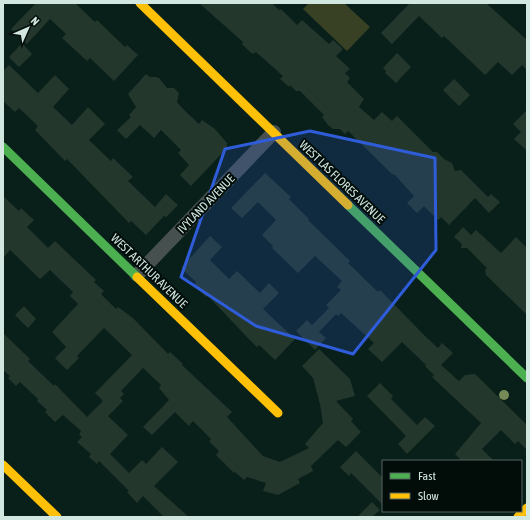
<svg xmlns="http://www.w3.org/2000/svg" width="530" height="520" font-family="'Asap Condensed',sans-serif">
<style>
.green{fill:#384123}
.building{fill:#24372d}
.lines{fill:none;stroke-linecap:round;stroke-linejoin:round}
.street{stroke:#46504f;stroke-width:14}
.fast{stroke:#4caf50;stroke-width:9}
.slow{stroke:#ffc107;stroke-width:9}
.tree{fill:#768a58}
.marked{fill:#2f5dd9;fill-opacity:0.2;stroke:#2f5dd9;stroke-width:3;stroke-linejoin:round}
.labels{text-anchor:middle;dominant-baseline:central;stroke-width:4;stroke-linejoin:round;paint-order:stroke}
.street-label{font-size:12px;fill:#d3e7e1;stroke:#020d0a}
</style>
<rect width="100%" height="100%" fill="#091f1a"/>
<!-- green -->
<path class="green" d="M309,3H344L370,27L347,51L303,9Z"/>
<!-- building -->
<path class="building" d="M36,3H75L95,22L97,20L125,47L127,45L138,55L114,81L90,58L87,61L62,38L66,34L50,19L27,44L11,29Z
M199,3H272L279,10L281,9L297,25L302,20L329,44L333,40L343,49L336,56L350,69L345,73L350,78L347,82L364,99L359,107L374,120L382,112L392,121L397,116L433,152H437L444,159L452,163L455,171L461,170L488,197L491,194L500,202L489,213L475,198L449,225L441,217L438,220L424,206L417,213L407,203L414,196L394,174L393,175L348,131L345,134L340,129H333L328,125L322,117L324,115L300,91H296L290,85L289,87L280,79L283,76L256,52L253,54L250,52L242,44L243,42Z
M410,3H486L527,40V70L522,65L512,75L498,62L485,75L444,36L442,38L419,16L392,44L381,33Z
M22,43L32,54L19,67L9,57Z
M397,53L411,67L396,83L385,73L386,71L383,68Z
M9,65L38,93L55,75L69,89L53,107L72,125L88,107L105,124L89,140L111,161L113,158L133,177L128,181L155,207L166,194L178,205L166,217L164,216L146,235L131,221L129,223L67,159L65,161L35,130L38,126L19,108L15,112L3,101V71Z
M146,74L150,77H156L159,78L167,88H174L179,93L177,102L183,109L199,124L202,120L215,129L227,143V148L191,186L180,175L189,165L178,153L181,150L161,130L154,138L140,125L126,139L117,130L131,117L129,115L136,107L128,94Z
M454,79L470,95L459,106L443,90Z
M527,110V151L514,139L521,132L513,124Z
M265,173L291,197L289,199L309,219L308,220L350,261L348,263L378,292L380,290L426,337L438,348L442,343L453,353L441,365L459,381L465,375L475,374L527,425V450L518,441L515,444L501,430L482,449L494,461H462L455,454L481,423L432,377L434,375L425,366L426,365L402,342L382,362L368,349L374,343L341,313L338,316L336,314L319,332L326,338L315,350L296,331L307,320L312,325L329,308L326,305L341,290L337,287L342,281L315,256L298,273L272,248L273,246L262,235L276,220L258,202L242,218L231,208Z
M3,196L19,211L21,208L34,220L27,227L48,248L55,241L96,280L94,282L104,291L101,294L116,309L118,307L133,318L168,354L170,352L183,364L182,365L232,412L227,417L263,456L280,462L309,448L305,444L323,423L320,404L313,378L302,366L319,349L350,379L355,396L336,401L353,419L351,421L361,432L346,447L338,440L311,466L313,471L298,479L300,483L278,495L263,491L266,483L247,477L244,480L235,472L234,473L216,455L219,451L209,441L211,439L193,421L189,426L175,412L152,435L143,427L169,400L159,388L161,385L143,368L121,391L124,394L120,398L123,401L108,416L128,435L110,454L129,473L142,460L146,464L162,447L178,462L154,486L189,517H164L143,496L137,503L127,492L129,491L99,461L97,464L89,457L91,454L77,442L82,437L79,434L81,431L63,415L55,422L45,412L47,410L37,401L38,399L20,382L16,386L8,378L10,376L3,370V333L30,359L28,361L54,386L55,384L87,417L103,401L95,393L132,355L104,328L77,356L79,358L67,370L55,358L66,347L52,332L78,304L70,296L73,292L50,270L40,279L10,250L3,258Z
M463,227L471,235L476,230L501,253L516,237L527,248V315L486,275L485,270L487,268L467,248H461L462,244L454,237Z
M210,236L222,247L210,260L229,279L237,271L260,293L269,283L279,293L263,309L295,339L275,360L259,345L257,347L244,334L208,296L206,297L194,285L196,282L181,268Z
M24,306L36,319L28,328L15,315Z
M380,383L393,396L391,399L417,425L425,417L435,426L407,454L398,444L406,436L367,396Z
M356,451L383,478V505L351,473L349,476L340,467Z
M372,502L380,510L372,517H357Z"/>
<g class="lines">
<!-- street -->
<path class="street" d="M137,275L274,132"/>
<!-- fast -->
<path class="fast" d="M3,147L137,277
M348,205L527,378"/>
<!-- slow -->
<path class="slow" d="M140,3L348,205
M137,277L278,413
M3,465L57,517
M518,517L527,508"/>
</g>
<!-- trees -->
<circle class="tree" cx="504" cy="395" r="5"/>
<!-- marked area -->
<path class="marked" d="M310,131L435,158L436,250L353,354L256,326L181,277L225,149Z"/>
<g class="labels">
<!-- street labels -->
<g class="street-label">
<text transform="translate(342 182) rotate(44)">WEST LAS FLORES AVENUE</text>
<text transform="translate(206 204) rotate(-46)">IVYLAND AVENUE</text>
<text transform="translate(149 271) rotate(44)">WEST ARTHUR AVENUE</text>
</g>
</g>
<!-- border -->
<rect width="530" height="520" fill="none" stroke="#d3e7e1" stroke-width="8"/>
<!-- legend -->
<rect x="382" y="460" width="140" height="52" fill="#020d0a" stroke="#566460"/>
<rect x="390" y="473" width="20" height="6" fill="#4caf50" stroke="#566460"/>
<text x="418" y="480" font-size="12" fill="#d3e7e1">Fast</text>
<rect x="390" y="493" width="20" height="6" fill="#ffc107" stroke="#566460"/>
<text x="418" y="500" font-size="12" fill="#d3e7e1">Slow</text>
<!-- north arrow -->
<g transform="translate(28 28) rotate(45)" stroke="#020d0a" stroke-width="3" paint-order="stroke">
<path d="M0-3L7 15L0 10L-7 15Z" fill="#d3e7e1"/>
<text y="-6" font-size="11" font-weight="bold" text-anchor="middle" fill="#d3e7e1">N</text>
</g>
</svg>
